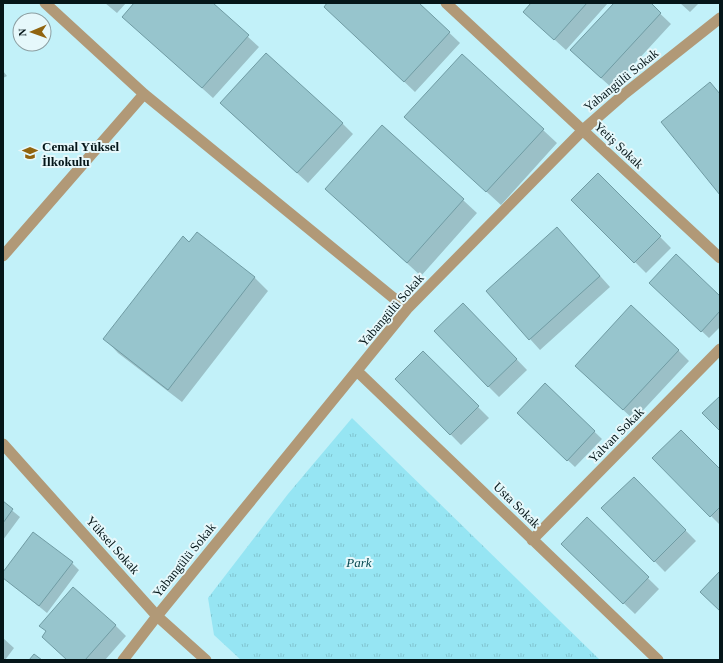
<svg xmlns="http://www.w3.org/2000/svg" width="723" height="663" font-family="Georgia,serif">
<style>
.park{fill:url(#park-tufts)}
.shadow{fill:#0003}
.building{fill:#97c5cd;stroke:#709ca4}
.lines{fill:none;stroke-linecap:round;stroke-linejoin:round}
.minor{stroke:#b19977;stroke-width:11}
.labels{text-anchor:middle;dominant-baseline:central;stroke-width:4;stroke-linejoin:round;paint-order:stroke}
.street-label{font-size:13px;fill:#051619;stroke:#e6f8fb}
.poi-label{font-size:13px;font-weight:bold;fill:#051619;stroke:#e6f8fb;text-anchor:start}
.park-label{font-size:13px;font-style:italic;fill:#064850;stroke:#e6f8fb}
</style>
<defs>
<pattern id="park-tufts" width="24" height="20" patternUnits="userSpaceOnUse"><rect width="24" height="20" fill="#96e5f3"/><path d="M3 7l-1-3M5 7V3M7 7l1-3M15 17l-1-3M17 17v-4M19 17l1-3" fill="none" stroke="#80c4d0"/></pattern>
</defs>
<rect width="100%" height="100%" fill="#c2f1f9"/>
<!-- park -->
<path class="park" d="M352,418L600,660H241L214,635L208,598L288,494Z"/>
<!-- shadow -->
<path class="shadow" d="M105,3H126L117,13Z
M135,3H211L259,47L213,98L123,17Z
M329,3H418L460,43L415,92L336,17Z
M532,3H608L566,50L535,22Z
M615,3H649L671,24L612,88L582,61Z
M680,3H699L690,12Z
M3,71L7,76L3,78Z
M232,114L342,123L353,134L308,183Z
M383,126L477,213L421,276L340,202Z
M419,130H543L557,143L501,205Z
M598,174L671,248L646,273L573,200Z
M197,233L255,278L268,291L182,402L118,353L105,339Z
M568,240L610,287L540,350L530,339Z
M658,290L720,297V327L709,338Z
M474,315L527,370L499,397L488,386Z
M678,350L689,361L634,420L587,376Z
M423,352L489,418L461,445L396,379Z
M545,384L602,439L575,467L525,420Z
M653,458L720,471V525Z
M634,478L696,541L665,572L603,508Z
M3,503L20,517L3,540Z
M587,518L659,589L635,614L573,555Z
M72,563L79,570L47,613L3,577V573Z
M115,625L126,636L105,660H68L47,632L41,626Z
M3,638L14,648L5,660H3Z"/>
<!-- building -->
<path class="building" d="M134,3H213L249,35L202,88L122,17Z
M327,3H419L450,32L404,82L324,7Z
M531,3H587L554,40L523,12Z
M614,3H651L661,13L601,78L570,50Z
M266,53L343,123L297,173L220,103Z
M462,54L544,129L486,192L404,117Z
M710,82L720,94V195L661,122Z
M382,125L464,199L407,263L325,189Z
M598,173L661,236L634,263L571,200Z
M557,227L600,276L529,340L486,291Z
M197,232L255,277L168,390L103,339L183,236L189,242Z
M676,254L720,296V311L701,332L649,283Z
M463,303L517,359L488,387L434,331Z
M631,305L679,350L623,410L575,366Z
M423,351L479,406L450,435L395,379Z
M545,383L595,431L567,461L517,413Z
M720,396V431L702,413Z
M681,430L720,469V507L710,517L652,458Z
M634,477L686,530L654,562L601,508Z
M3,501L13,509L3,523Z
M587,517L649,577L623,604L561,544Z
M33,532L73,562L39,606L3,578V572Z
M720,571V611L700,592Z
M73,587L116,625L85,660H67L42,637L46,631L39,626Z
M34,654L42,660H29Z"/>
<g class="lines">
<!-- minor -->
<path class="minor" d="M45,3L144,94L407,309
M446,3L720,258
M3,256L144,94
M357,371L658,660
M3,444L157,616L206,660
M532,540L720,349
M123,660L157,616L407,309L583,130L623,95L720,18"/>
</g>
<!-- icons -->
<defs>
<g id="school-bare" transform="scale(1.2)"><path d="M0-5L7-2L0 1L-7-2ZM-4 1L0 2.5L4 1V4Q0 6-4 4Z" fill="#91640f" stroke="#e6f8fb" stroke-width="2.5" paint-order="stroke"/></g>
</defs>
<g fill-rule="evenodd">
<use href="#school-bare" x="30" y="153"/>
</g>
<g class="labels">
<!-- street labels -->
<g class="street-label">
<text transform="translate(621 80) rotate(-39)">Yabangülü Sokak</text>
<text transform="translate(619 145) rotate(43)">Yetiş Sokak</text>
<text transform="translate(391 310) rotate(-49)">Yabangülü Sokak</text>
<text transform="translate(616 435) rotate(-45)">Yalvan Sokak</text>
<text transform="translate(517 505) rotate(44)">Usta Sokak</text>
<text transform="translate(113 545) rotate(48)">Yüksel Sokak</text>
<text transform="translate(184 560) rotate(-51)">Yabangülü Sokak</text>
</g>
<!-- poi labels -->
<g class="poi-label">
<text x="42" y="146">Cemal Yüksel<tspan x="42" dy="15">İlkokulu</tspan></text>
</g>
<!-- park labels -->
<g class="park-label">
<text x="359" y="562">Park</text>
</g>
</g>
<!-- border -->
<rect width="723" height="663" fill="none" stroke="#051619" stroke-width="8"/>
<!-- north arrow -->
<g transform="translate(32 32) rotate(268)"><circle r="19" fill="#e6f8fb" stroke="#8c9ea1"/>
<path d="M0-3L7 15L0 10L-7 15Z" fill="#91640f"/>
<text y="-6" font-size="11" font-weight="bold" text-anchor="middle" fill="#051619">N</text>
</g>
</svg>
